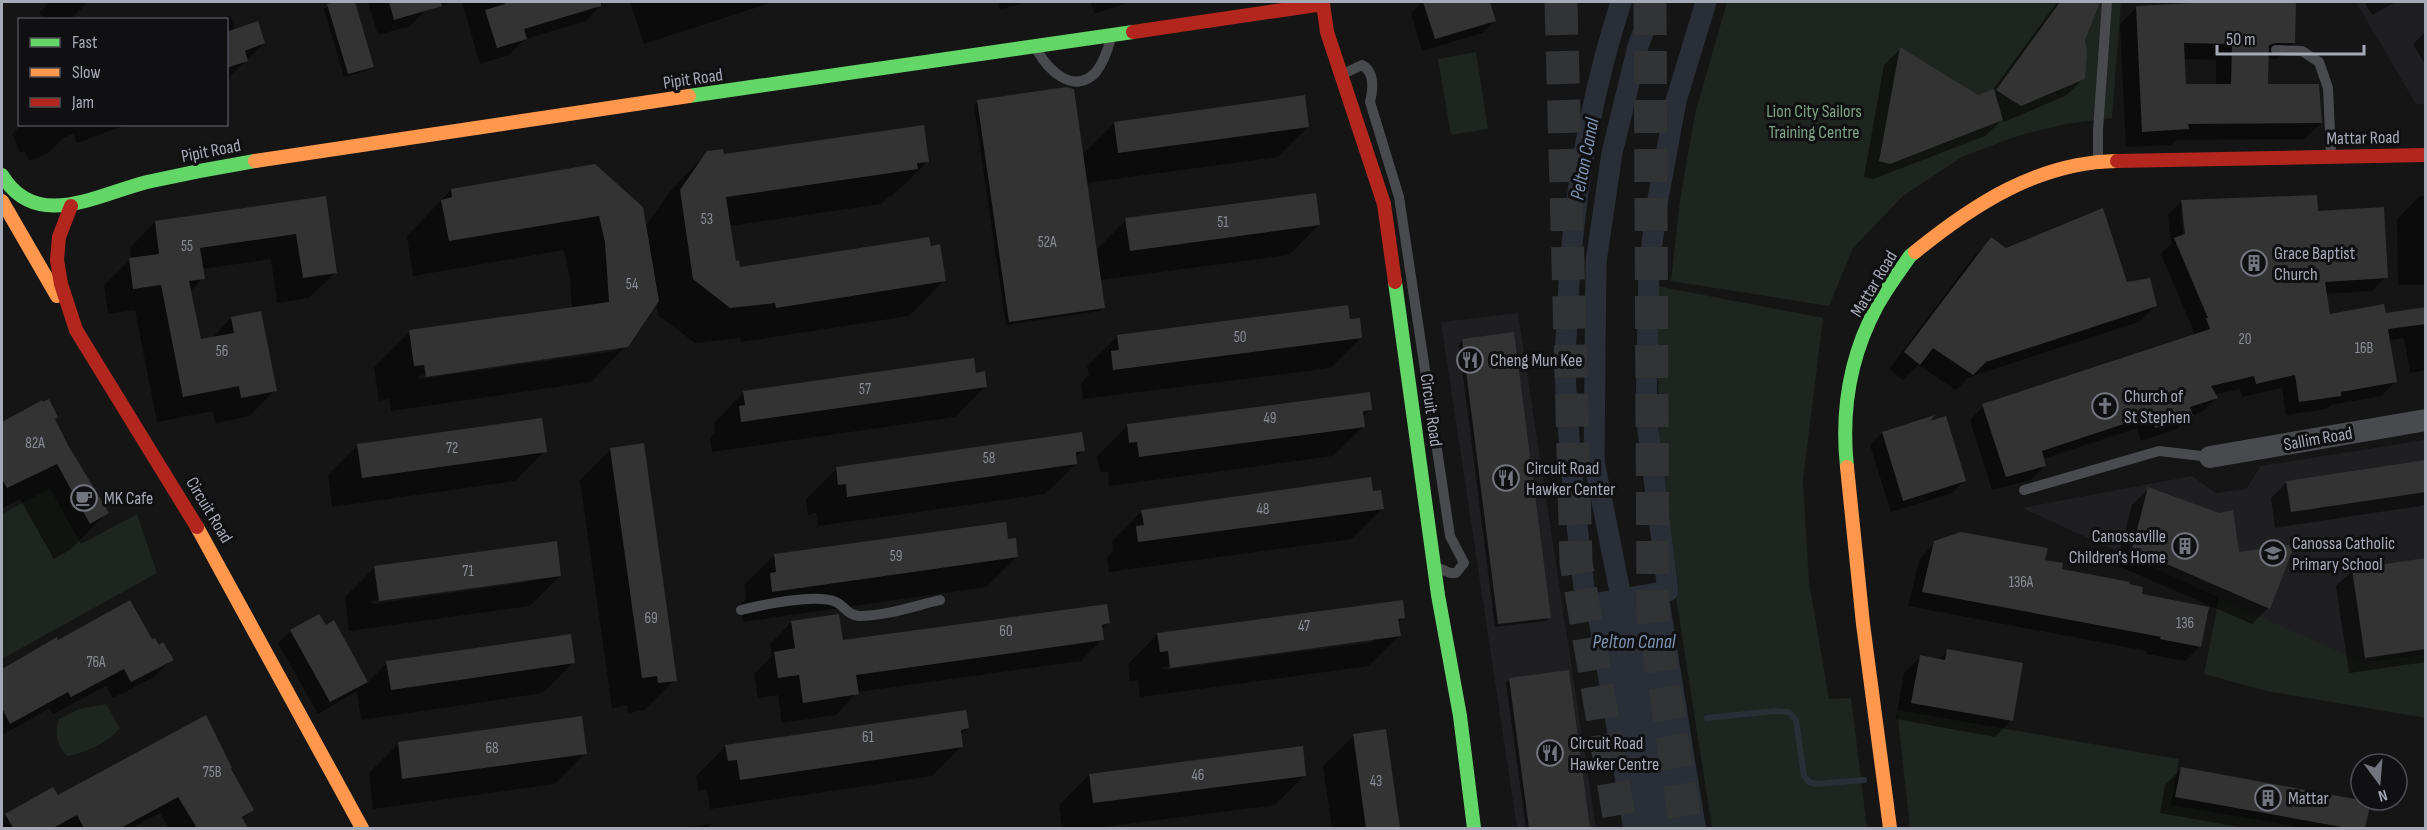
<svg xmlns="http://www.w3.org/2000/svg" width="2427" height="830" font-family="'Sofia Sans Condensed',sans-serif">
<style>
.built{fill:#1f1f21}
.green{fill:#1e241f}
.water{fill:#292e37}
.shadow{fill:#0007;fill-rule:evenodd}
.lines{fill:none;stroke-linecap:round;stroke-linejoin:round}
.stream{stroke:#292e37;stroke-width:6}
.canal{stroke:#292e37;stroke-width:21}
.building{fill:#333334;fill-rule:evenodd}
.highway-tunnel{stroke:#323335;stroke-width:33;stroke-dasharray:33 16;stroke-linecap:butt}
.lane{stroke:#494a4e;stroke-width:10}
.street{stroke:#494a4e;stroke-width:22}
.fast{stroke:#63d668;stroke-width:14}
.slow{stroke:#ff974d;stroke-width:14}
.jam{stroke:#b3261e;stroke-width:14}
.labels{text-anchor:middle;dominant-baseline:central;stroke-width:6;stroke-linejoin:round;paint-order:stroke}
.number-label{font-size:15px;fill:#898c96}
.street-label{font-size:18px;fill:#a6a9b6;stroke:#100f11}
.park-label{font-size:18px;fill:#7da184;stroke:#100f11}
.poi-label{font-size:18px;fill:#a6a9b6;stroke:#100f11;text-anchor:start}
.water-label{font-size:20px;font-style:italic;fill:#7d92b1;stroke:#100f11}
</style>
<rect width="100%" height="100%" fill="#151515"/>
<!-- built -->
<path class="built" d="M2356,2H2425V104H2416Z
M1518,313L1596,828H1517L1441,322Z
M2425,440V654L2359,662L2022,508L2192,476L2216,493L2246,489L2261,466Z"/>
<!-- green -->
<path class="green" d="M1727,2H2121L2112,118L2066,124L2017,136L1962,157L1903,196L1853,248L1829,306L1671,281L1680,200L1695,114Z
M1476,52L1488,129L1451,135L1438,59Z
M1657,286L1823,318L1803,480L1809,582L1829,699L1851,698L1867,828H1712L1676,598L1679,592L1659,438Z
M50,488L81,544L137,514L157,573L2,659V514Z
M2219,598L2362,662L2425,654V718L2267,691L2204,674Z
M106,704L120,728C107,744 87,752 67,756C57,746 54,733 59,719L79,709Z
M1897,710L2179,759L2171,805L2305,828H1910Z"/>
<!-- water -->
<path class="water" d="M1668,591L1706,828H1623L1586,605Z"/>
<!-- shadow -->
<path class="shadow" d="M49,2H88L70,20H46L39,13Z
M342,2H353L372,66L369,70L344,77L324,9L328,6Z
M368,2H453L426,10L410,26L378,35Z
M462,2H601L602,4L586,21L525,39L509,55L480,64Z
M630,2H773L644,44Z
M998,2H1026L1000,10Z
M1090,2H1129L1095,14Z
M1422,2H1488L1494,21L1482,33L1422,51L1411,13Z
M2057,2H2092L2097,6L2084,40V78L2067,95L2004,122L2002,120L1985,136L1873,179L1864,177L1884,65L1900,49L1978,97L1992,91Z
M2191,2H2294L2293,43L2277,59H2267L2266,86L2321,123L2304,139L2176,140L2171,145L2126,147L2120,24L2136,8L2190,4ZM2183,59L2216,60V86H2185Z
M2364,2H2396L2372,15Z
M230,16L236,31L264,43L226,80V20H221Z
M2426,31V66L2413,44Z
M978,102L1082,155L1114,123L1308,127L1278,157L1086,183L1096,250L1126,220L1319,225L1289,255L1100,280L1104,307L1100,311L1006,325L974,105Z
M20,117V124H128L77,143L74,134L65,137L47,154L29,161L25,151L20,153L12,134L18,128L16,121Z
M707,153L723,156L928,161L892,196L888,197L881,204L729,226L735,263L739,269L944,280L909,316L741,342L740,338L695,343L658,315L656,302L626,346L591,382L391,411L389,399L379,401L374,367L410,331L572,309L570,278L564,250L413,276L407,236L451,190L595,166L645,227L672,189ZM616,348V351L418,379V376Z
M2420,196H2426V285H2398L2397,219Z
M324,198L335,273L309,298L277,303L271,259L202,269L203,278L190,292L200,341L211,339L231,318L275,390L250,416L215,423L213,411L157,422L135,310L108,314L104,285L131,259L130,248L155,222Z
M2182,201L2317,213L2386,277L2372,291L2325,294L2328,316L2384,315L2426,309V370L2410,373L2404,338L2389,340L2395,382L2381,396L2331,405L2326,409L2286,415L2282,388L2242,397L2240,389L2214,395L2216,398L2202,412L2191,415L2177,429L2141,441L2137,428L2043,459L2045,466L2031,480L1992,490L1971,424V419L1985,405L2194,336V332L2161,254L2171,244L2168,215ZM2181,212H2184L2187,241L2184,242Z
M1991,239L2006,250L2126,284L2155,306L2139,322L1969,377L1956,390L1918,365L1903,380L1889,369L1975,255Z
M1349,321L1361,338L1331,368L1083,399L1081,383L1089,375L1087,366L1118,336Z
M1462,340L1549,617L1546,621L1495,627L1459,344Z
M985,387L955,417L712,452L710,438L715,433L714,423L744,392Z
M41,402L54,419L107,513L71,549L54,559L20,499L2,509V423Z
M1370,410L1362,418L1364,426L1333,456L1109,486L1108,472H1100L1097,456L1127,426Z
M1882,433L1965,480L1952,493L1891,512L1870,445Z
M358,445L545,451L515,481L332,507L328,475Z
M611,449L675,680L645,710L628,713L627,705L612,708L580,480Z
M1083,450L1075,458L1076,464L1045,494L818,526L816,513L808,515L806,499L836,469Z
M2426,461V505L2275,528L2271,498L2287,482Z
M2148,489L2219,515L2238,554L2268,608L2252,624L2116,565L2132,505Z
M1372,493L1382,509L1352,539L1109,572L1107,558L1113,551L1112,541L1142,511Z
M1007,541L1017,557L986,587L743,622L740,605L746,599L744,585L775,555Z
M1935,543L2043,561L2060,570L2140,595L2200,646L2185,661L2147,654V651L1908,606L1920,558Z
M2426,559V662L2349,673L2336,586L2353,570Z
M375,567L560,576L530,606L349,631L345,597ZM528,579V582L372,604L371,601Z
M1403,617L1397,623L1399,636L1369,666L1140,697L1138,680L1130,681L1128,664L1158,634ZM1374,639V642L1163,670V667Z
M334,622L367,683L387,663H573L543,693L361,720L357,691L318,714L278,643L291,631L325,627Z
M792,622L841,642L1108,623L1101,630L1102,639L1081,661L857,692L836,715L782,723L778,695L758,698L754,674L772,656L770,644Z
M56,639L57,642L152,641L172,659L154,677L113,698L106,686L53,714L50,708L2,735V671Z
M1948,651L2011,720L1995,737L1896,719L1904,673L1921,657L1938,660Z
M1567,672L1588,828H1526L1506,683L1510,679Z
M968,728L960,735L962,746L932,776L710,809L707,789L698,791L696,776L726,746Z
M1384,731L1398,828H1332L1323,766L1353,736Z
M399,743L585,753L555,784L373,809L369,773Z
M2182,768L2369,803L2364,828H2244L2160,813L2165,785Z
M229,769L252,810L242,820L247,828H169L160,813L132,828H2V820L6,815L57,797Z
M1089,775H1305L1275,805L1095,828H1062L1059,805Z
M710,824V828H681Z"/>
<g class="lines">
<!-- stream -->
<path class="stream" d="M1707,718L1775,711L1789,712L1796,720L1804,776L1809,782L1816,784L1864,780"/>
<!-- canal -->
<path class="canal" d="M1621,2C1590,98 1573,199 1568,301C1567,324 1565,347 1565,369C1568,448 1577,527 1586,605L1668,591L1646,414L1649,268L1657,204L1676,101L1706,2
M1624,612L1594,461L1596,262L1612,153L1638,46L1655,2"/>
</g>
<!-- building -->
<path class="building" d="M337,2H355L374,67L348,74L327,4Z
M389,2H441L442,6L394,20Z
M505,2H601V6L524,29L527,39L497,48L485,10L505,4Z
M1423,2H1490L1496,21L1435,39Z
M2060,2H2100L2085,40L2087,52L2085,79L2021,106L1996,90Z
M2212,2H2296L2295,43H2276L2269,45L2268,84H2319L2322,123L2188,124L2189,129L2142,132L2136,6ZM2184,43L2232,44L2231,84H2186Z
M258,21L265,43L245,51L248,61L226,68V32Z
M1900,47L1978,95L1994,89L2003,120L1890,164L1879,161Z
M1066,87L1074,89L1105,308L1009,322L977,100Z
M1305,95L1309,127L1118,153L1114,122Z
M924,125L929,162L917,163L918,169L726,197L736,261L739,260L740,267L929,237L931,246L940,244L946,281L776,308L775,303L730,308L693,279L680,190L707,151L723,149L724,154Z
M595,164L643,207L659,301L628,347L426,377L424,365L414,366L409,330L609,302L605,242L599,216L449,241L441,200L452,197L451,189Z
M1316,193L1320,225L1130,251L1125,218Z
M2317,195L2318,211L2384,207L2388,278L2325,282L2330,314L2384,304L2386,313L2426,307V324L2388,329L2397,382L2341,392V396L2299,402L2295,375L2256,384L2254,376L2211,386L2218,398L2190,407L2193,416L2155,428L2151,415L2042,451L2046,466L2006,477L1982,404L2210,329L2206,318H2208L2174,238L2185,234L2181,200Z
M326,196L337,273L303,278L296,234L200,248L205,279L189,281L201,339L234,333L231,317L261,311L277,391L241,398L239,386L183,397L161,285L133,289L129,258L159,254L155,221Z
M2103,208L2127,282L2150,278L2157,306L1986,362L1973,375L1933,348L1920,365L1904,352L1991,237L2006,248Z
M1348,305L1350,319L1360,318L1362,338L1113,370L1111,351L1119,350L1117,335Z
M1514,332L1551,618L1498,624L1462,339Z
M974,358L976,373L985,371L987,387L741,422L739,406L745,405L743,391Z
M1370,392L1372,410L1363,411L1365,427L1139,457L1137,442L1129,443L1127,424Z
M49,399L58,417L55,419L68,445L109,513L90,524L57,464L7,488L2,479V422L42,400L43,402Z
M1935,415L1930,421L1946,416L1966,481L1903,501L1882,432Z
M542,418L547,452L362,478L357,444Z
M1082,432L1085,451L1076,452L1077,464L847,497L846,484L838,485L836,467Z
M644,443L677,681L658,683L657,676L642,678L610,448Z
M2426,460V492L2291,512L2286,481Z
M1371,477L1373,491L1381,490L1384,509L1138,542L1136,526L1144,525L1141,510Z
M2148,487L2219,513L2233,510L2239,552L2295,544L2270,609L2132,549Z
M1006,522L1008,539L1016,538L1018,557L772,592L770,573L776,572L774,554Z
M1961,532L2048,548L2045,560L2063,563L2062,569L2130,582L2129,584L2143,587L2142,594L2209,607L2201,647L2160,639L2161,637L1922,592L1934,541Z
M557,541L561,576L379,601L374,566Z
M2426,558V649L2365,658L2352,569Z
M130,600L152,639L155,638L159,645L163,642L174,660L131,682L124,669L71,697L68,692L10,724L2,708V669L57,637L58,640Z
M1403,600L1405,618L1398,619L1401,636L1170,668L1168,651L1160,652L1157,633Z
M1107,604L1110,623L1102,625L1104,640L856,675L859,694L803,703L799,675L778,678L774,652L795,648L791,621L839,614L843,640Z
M319,614L326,625L334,620L368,682L330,702L290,630Z
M571,634L575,663L391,690L386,661Z
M1947,649L2023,663L2013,721L1911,703L1920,655L1945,660Z
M1569,670L1590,828H1529L1509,678Z
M966,710L969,728L961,730L963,747L740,780L737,760L728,761L725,745Z
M206,715L232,768L231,769L254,810L242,817L248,828H197L178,797L121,828H84L77,815L53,828H13L5,814L53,787L58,795Z
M582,716L587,754L402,779L398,742Z
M1386,729L1400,828H1366L1353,734Z
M1303,746L1306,776L1093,803L1089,774Z
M2181,767L2371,802L2365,828H2347L2175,797Z"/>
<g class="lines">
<!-- highway-tunnel -->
<path class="highway-tunnel" d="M1561,2L1576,562L1621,828
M1650,2L1653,611L1686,828"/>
<!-- lane -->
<path class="lane" d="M1037,50C1048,70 1074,96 1096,72C1104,62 1108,49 1111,38
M2276,50L2302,51L2319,62L2328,88L2331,154
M1345,73L1362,65C1375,72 1373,90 1370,102L1399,197L1450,536L1464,563L1456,573H1450L1439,568
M2098,158V130L2107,2
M2024,490L2159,451L2210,457
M741,610C761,605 817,593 836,602C845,606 847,615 859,616C886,616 914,606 940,600"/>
<!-- street -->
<path class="street" d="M2210,457L2426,420"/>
<!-- fast -->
<path class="fast" d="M689,96L1133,32
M2,175C36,232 99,194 147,182C183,174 219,167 255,161
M1395,282L1438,595L1460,716L1474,828
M1847,467C1841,411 1850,356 1877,306C1886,289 1899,272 1910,256L1915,252"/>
<!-- slow -->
<path class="slow" d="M255,161L689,96
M2,201L57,296
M1915,252C1974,204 2039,162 2117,161
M1847,467L1863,624L1890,828
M197,527L362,828"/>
<!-- jam -->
<path class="jam" d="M1133,32L1323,4L1327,32L1384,204L1395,282
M2117,161L2426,155
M71,206L59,237L57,260L61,284L76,330L197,527"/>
</g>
<!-- icons -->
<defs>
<g id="building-ring" transform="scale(1.35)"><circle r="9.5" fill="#100f11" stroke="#73757e" stroke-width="1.5"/><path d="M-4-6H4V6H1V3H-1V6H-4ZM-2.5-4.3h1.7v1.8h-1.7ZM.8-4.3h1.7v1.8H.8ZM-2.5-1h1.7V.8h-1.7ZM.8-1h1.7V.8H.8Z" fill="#73757e"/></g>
<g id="restaurant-ring" transform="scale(1.35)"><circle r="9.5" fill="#100f11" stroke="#73757e" stroke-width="1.5"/><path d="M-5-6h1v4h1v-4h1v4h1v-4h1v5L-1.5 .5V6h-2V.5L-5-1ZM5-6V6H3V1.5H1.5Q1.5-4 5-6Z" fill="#73757e"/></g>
<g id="church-ring" transform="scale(1.35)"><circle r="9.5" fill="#100f11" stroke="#73757e" stroke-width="1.5"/><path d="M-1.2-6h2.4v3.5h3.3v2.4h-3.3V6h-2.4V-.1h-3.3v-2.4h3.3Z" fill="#73757e"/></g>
<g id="cafe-ring" transform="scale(1.35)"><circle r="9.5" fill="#100f11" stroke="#73757e" stroke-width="1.5"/><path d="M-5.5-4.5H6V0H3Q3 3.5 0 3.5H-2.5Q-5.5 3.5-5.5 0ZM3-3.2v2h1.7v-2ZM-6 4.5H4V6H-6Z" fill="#73757e"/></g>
<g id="school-ring" transform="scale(1.35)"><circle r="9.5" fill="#100f11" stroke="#73757e" stroke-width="1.5"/><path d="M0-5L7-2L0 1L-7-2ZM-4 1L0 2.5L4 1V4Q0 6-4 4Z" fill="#73757e"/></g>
</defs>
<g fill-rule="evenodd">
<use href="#building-ring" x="2254" y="263"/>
<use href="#restaurant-ring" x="1470" y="360"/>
<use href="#church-ring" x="2105" y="406"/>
<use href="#restaurant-ring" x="1506" y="478"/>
<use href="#cafe-ring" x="84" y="498"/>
<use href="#building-ring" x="2185" y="546"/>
<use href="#school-ring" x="2273" y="553"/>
<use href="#restaurant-ring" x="1550" y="753"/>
<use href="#building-ring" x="2268" y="798"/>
</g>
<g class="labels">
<!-- number labels -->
<g class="number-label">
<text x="707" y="219">53</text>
<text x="1223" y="222">51</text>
<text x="1047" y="242">52A</text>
<text x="187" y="246">55</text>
<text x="632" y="284">54</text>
<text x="1240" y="337">50</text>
<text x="2245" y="339">20</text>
<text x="2364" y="348">16B</text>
<text x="222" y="351">56</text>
<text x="865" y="389">57</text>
<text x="1270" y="418">49</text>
<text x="35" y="443">82A</text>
<text x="452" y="448">72</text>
<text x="989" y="458">58</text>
<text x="1263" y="509">48</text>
<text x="896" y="556">59</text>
<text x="468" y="571">71</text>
<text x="2021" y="582">136A</text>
<text x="651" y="618">69</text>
<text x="2185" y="623">136</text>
<text x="1304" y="626">47</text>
<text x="1006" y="631">60</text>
<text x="96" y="662">76A</text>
<text x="868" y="737">61</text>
<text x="492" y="748">68</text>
<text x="212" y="772">75B</text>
<text x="1198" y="775">46</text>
<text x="1376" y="781">43</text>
</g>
<!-- street labels -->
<g class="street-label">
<text transform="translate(693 79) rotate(-8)">Pipit Road</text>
<text transform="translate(2363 138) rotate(-1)">Mattar Road</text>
<text transform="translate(211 151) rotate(-11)">Pipit Road</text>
<text transform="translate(1874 284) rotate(-59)">Mattar Road</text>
<text transform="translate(1431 410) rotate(82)">Circuit Road</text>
<text transform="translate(2318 439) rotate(-10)">Sallim Road</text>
<text transform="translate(209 510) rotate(59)">Circuit Road</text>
</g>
<!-- park labels -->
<g class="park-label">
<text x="1814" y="111">Lion City Sailors<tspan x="1814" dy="21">Training Centre</tspan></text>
</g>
<!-- poi labels -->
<g class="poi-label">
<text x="2274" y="253">Grace Baptist<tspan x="2274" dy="21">Church</tspan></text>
<text x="1490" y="360">Cheng Mun Kee</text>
<text x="2124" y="396">Church of<tspan x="2124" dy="21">St Stephen</tspan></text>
<text x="1526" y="468">Circuit Road<tspan x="1526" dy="21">Hawker Center</tspan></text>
<text x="104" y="498">MK Cafe</text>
<text x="2166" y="536" text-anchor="end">Canossaville<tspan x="2166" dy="21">Children's Home</tspan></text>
<text x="2292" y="543">Canossa Catholic<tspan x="2292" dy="21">Primary School</tspan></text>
<text x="1570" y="743">Circuit Road<tspan x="1570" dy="21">Hawker Centre</tspan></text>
<text x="2288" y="798">Mattar</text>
</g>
<!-- water labels -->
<g class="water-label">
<text transform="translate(1585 159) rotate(-79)">Pelton Canal</text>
<text x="1634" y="642">Pelton Canal</text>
</g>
</g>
<!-- border -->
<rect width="2427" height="830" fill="none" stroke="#a6a9b6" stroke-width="6"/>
<!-- legend -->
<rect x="18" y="18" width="210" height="108" fill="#100f11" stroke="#4c4d53" stroke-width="1.5"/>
<rect x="30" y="38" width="30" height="9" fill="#63d668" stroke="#4c4d53" stroke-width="1.5"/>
<text x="72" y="48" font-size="18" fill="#a6a9b6">Fast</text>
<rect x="30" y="68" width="30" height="9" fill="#ff974d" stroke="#4c4d53" stroke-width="1.5"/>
<text x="72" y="78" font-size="18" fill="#a6a9b6">Slow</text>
<rect x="30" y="98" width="30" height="9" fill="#b3261e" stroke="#4c4d53" stroke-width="1.5"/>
<text x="72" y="108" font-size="18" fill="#a6a9b6">Jam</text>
<!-- north arrow -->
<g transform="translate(2379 782) rotate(164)"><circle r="28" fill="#100f11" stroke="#4c4d53" stroke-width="1.5"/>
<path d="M0-4.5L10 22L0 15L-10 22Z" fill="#73757e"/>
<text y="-9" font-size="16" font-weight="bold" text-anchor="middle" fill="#a6a9b6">N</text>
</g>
<!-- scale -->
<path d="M2217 45v9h147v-9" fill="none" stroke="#a6a9b6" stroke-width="3"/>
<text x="2226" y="45" font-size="18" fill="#a6a9b6" stroke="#100f11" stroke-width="4.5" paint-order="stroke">50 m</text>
</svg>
